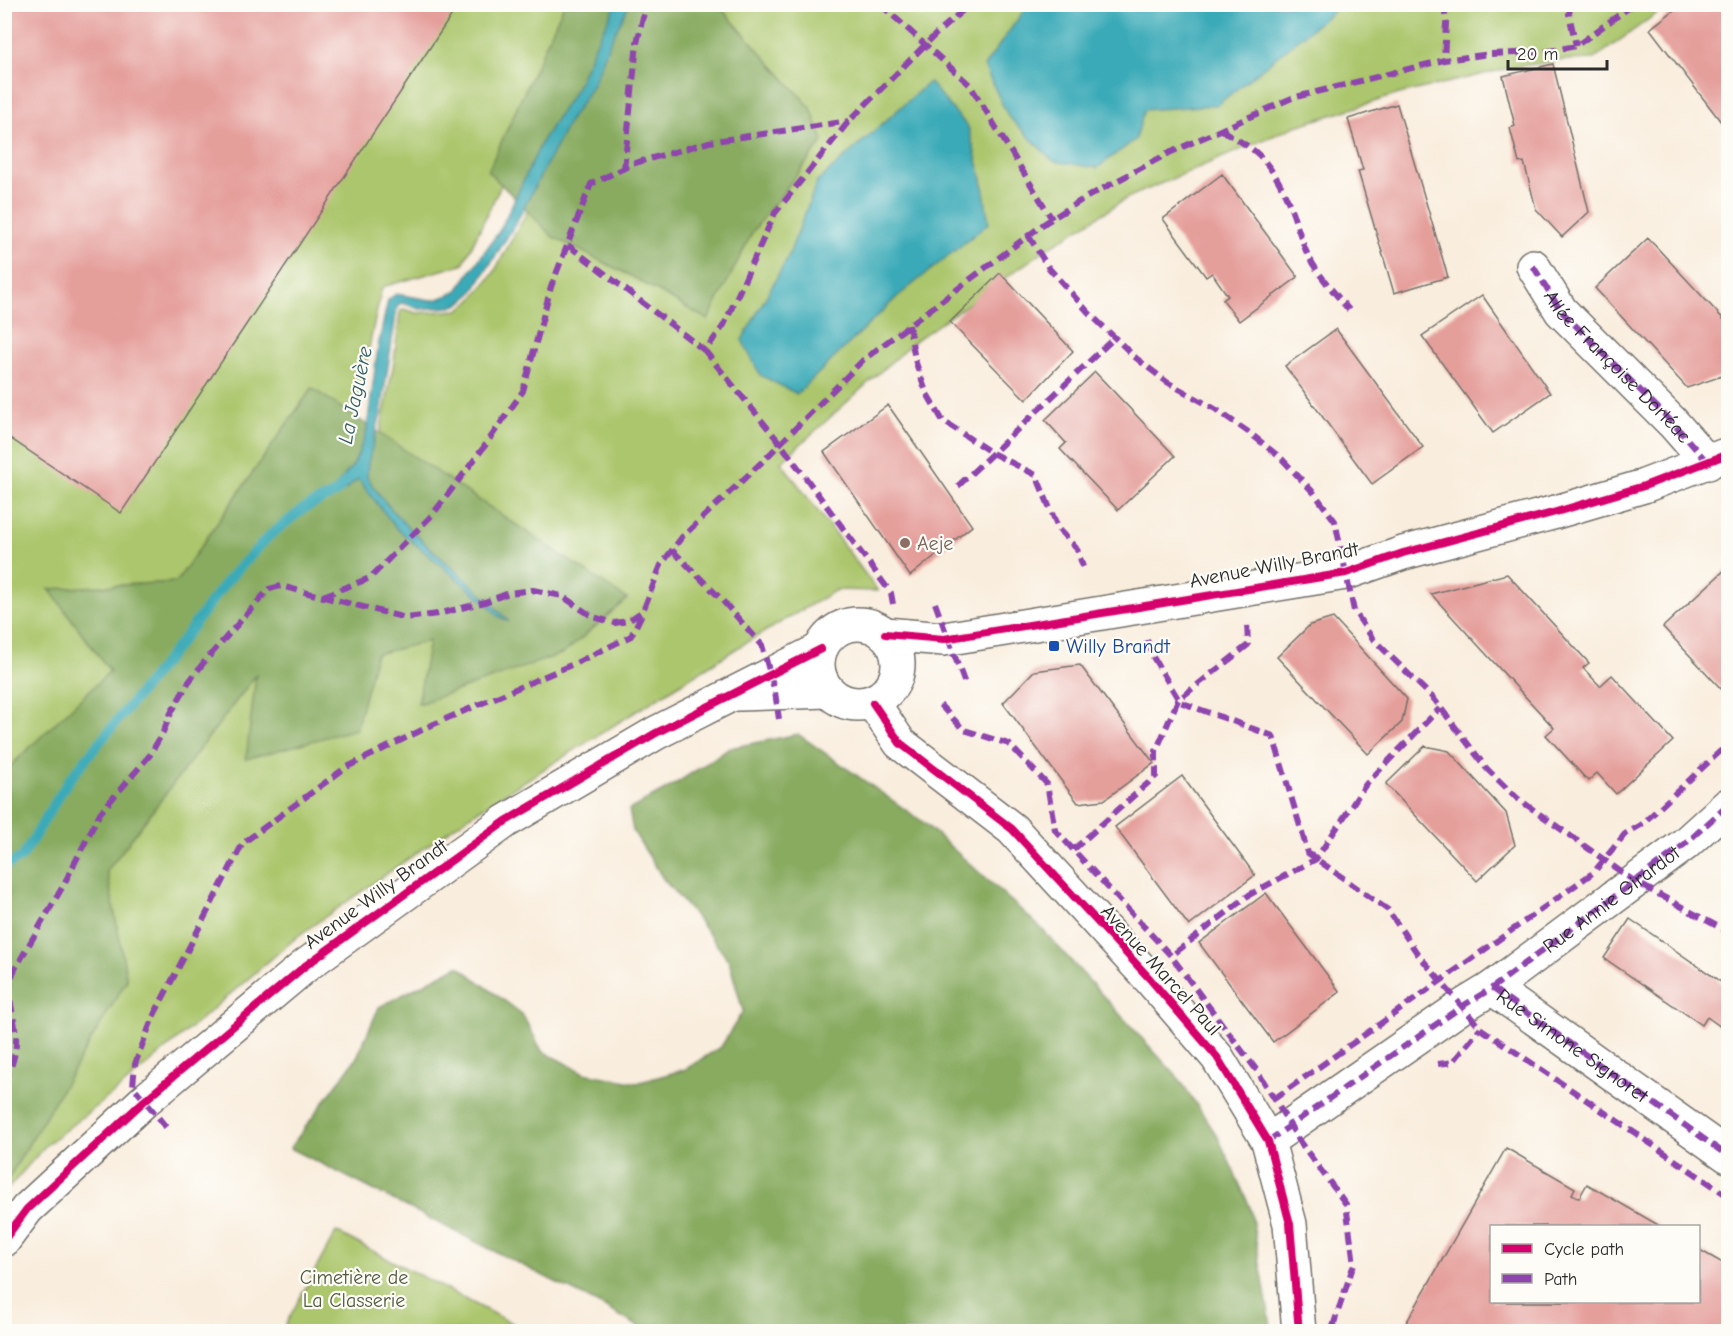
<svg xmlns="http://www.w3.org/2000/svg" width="1733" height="1336" font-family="'Comic Neue',sans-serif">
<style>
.green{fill:#abc66c;stroke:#6b784c;stroke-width:1.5}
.forest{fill:#88ab60;stroke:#5a6b46;stroke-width:1.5}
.water{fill:#3aaab8;stroke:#326a72;stroke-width:1.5}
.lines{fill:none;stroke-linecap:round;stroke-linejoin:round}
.stream{stroke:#3aaab8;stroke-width:10}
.building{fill:#e59f9b}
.minor-casing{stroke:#736f69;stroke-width:36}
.minor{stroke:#fff;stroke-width:33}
.quiet{stroke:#8e44ad;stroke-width:6;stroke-dasharray:12 6;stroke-linecap:butt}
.cycleway-casing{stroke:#fdfcf7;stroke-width:11}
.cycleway{stroke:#d6006c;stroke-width:8}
.education-dot{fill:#8d6e63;stroke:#fdfcf7;stroke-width:2}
.transit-dot{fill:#1a4fb4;stroke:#fdfcf7;stroke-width:2}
.labels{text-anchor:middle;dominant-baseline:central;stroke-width:4.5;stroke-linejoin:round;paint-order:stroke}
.street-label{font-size:20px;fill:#2b2b2b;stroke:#fdfcf7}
.education-label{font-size:20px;fill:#785e54;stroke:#fdfcf7;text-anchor:start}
.transit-label{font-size:20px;fill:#164399;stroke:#fdfcf7;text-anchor:start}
.park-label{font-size:20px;fill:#515a3e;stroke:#fdfcf7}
.water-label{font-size:21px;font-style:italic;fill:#315e63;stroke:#fdfcf7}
</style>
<rect width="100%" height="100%" fill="#fdfcf7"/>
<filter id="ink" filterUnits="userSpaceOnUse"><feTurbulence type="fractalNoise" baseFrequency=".0167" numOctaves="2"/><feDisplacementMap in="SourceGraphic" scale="12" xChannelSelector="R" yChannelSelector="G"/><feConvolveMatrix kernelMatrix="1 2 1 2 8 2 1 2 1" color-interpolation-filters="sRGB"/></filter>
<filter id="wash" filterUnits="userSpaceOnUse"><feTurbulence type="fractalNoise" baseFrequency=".008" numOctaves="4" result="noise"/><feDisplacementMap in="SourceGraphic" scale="24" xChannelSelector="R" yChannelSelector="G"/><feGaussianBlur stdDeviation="1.35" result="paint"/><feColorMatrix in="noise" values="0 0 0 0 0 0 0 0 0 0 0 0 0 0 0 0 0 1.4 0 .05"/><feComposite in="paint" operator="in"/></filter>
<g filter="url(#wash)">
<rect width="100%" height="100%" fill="#f9eddd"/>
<!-- green -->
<path class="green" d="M5,5H588L463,264L382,287L347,450L5,828Z
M633,5H1668L1594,59L1566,60L1514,67L1399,94L1296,126L1127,198L1048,248L912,343L781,462L878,591L836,590L747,642L474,813L298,936L124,1085L46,1145L5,1192V878L377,449L394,362L400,312L404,309L417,313L458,310L471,301L493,274L535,197Z
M336,1232L527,1331H282Z"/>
<!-- forest -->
<path class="forest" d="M564,5H718L811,108L823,141L753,231L708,320L631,276L553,237L488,171Z
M312,388L627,599L564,653L418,704L429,641L376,654L356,729L246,759L256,675L107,871L127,980L5,1184V771L110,671L49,589L176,582Z
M798,734L923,822L1040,927L1180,1080L1218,1137L1250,1207L1272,1331H646L603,1306L290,1148L357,1057L379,1007L458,966L522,1014L542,1051L584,1073L637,1083L686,1069L721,1047L743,1011L729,961L696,917L664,880L633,831L629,810L672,786L730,748Z"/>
<!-- water -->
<path class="water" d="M616,5H629L610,42L593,85L568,123L516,223L472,293L459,304L451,307L419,309L403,303L399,304L397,308L381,413L368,463L367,477C404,536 464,571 509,622L498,616L485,602L396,528L358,479L339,495L335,487L354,464L366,434L378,347L388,300L396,294L431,300L438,299L456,292L500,230L543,139L576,89L597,41Z
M1028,5V4L1341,5L1217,105L1144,110L1136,139L1097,168L1053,161L1008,116L984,66Z
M929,82L968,127L982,179L989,223L897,297L797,394L760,375L742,340L788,257L817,182Z"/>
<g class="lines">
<!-- stream -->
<path class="stream" d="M4,867L22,857L68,781L181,642L225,583L269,536L303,509L337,492L346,481"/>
</g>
<g id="blocks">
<!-- building -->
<path class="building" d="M4,4H459L121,513L4,434Z
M1682,4H1728V131L1650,29Z
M1553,64L1589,212L1562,237L1536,209L1524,162L1519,163L1510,128L1515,126L1503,76Z
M1397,104L1448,277L1394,293L1358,171L1363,170L1348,119Z
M1222,174L1298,277L1239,321L1223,300L1228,296L1212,273L1206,277L1163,219Z
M1648,238L1728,324V374L1687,388L1595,288Z
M1000,273L1073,351L1026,400L950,322Z
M1482,295L1550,393L1493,433L1422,336Z
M1336,329L1423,447L1372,484L1285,366Z
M1095,372L1175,456L1118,510L1060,449L1066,443L1045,420Z
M888,405L972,526L910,576L824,452Z
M1728,567V690L1725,693L1663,627Z
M1507,574L1589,663L1583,668L1600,686L1612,675L1673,741L1616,794L1597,773L1588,781L1546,735L1554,728L1431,594Z
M1333,618L1407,699L1402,722L1368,754L1277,657L1310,625Z
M1080,665L1154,763L1104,800L1078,803L1003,703L1034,671Z
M1425,746L1449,751L1506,813L1515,845L1477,881L1386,784Z
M1182,776L1255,875L1189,926L1115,827Z
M1266,893L1340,992L1273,1042L1199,943Z
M1630,919L1728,987V1032L1707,1017L1702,1025L1604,958Z
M1506,1148L1575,1188L1572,1194L1579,1198L1587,1184L1660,1226H1492V1302H1698V1249L1728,1266V1332H1516L1511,1329L1509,1332H1401Z"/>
</g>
</g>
<g filter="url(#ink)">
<use href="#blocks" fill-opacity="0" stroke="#736f69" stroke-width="1.5"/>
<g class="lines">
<!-- minor casing -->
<g class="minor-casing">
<g id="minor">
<path id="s1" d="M1533,266L1561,311L1673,423L1708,463"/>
<circle cx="858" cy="664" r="40"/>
<path d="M885,634L944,639L1346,573L1403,553L1556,512L1644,486L1728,454"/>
<path d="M739,694L827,691"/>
<path d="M873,703L900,743L1012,829L1150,979L1217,1057L1268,1141L1290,1224L1299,1332"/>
<path id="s2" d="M1492,988L1728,1156"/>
<path id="s3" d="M1268,1141L1461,1007L1492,988L1685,844L1728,805"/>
<path d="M4,1240L27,1209L144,1101L305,966L506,821L656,733L821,649"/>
</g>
</g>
<!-- minor -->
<use href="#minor" class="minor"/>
<!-- quiet -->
<path class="quiet" d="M880,4L970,85L1052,219
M1444,4L1446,23L1444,60
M1571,4L1569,14L1576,46
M1222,130C1234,138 1250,146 1260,156C1288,187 1292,215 1306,251C1316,273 1334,292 1349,310
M624,169L637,43L646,4
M1028,235L1048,267L1089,313L1136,358L1167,382L1217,410L1251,434L1282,459L1314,493L1335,521L1354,611L1373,639L1434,699L1487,769L1517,798L1634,881L1728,932
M568,245L705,351
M1533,266L1561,311L1673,423L1708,463L1705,464
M909,325L915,360L926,392L943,421L992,453L1036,475L1059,530L1077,549L1083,567
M958,486L1114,338
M672,550L721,599L762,645L775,692L779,719
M323,596L370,578L433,514L484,447L523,391L551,287L591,184L635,163L709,142L849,121
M935,603L965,684
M893,604L891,593L780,443L705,351L724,325L775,213L849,121L936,34L970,4
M1147,640L1153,657L1180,702L1273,736L1308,853L1388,910L1417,953L1480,1028L1728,1196
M940,705L964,730L1009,744L1047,784L1055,830L1171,956L1258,1072L1300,1142L1346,1204L1354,1264L1331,1332
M1073,850L1156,776V751L1178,700L1248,645L1247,622
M1175,953L1249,895L1316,859L1366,784L1440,708
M1492,988L1728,1156
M1438,1064L1453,1062L1480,1028
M4,1082C12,1067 17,1052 16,1035C14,1012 4,991 15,969L63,886L100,813L150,755L163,732L171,713L188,683L205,661L269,589L281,586L406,618L438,614L485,602L509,593L533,590L562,596L593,617L615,623L628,621L643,611L661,565L682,537L764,460L863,360L1045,223L1085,198L1169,153L1292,98L1444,60L1490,54L1544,52L1576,46L1634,4
M1274,1099L1594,872L1625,834L1641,825L1728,744
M166,1127L133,1086L135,1064L153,1017L243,843L345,768L434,724L578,662L631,636L643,612
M1268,1141L1461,1007L1492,988L1685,844L1728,805"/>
<!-- cycleway casing -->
<g class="cycleway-casing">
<path id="cycleway" d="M885,634L944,639L1346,573L1403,553L1556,512L1644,486L1728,454
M873,703L900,743L1012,829L1150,979L1217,1057L1268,1141L1290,1224L1299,1332
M4,1240L27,1209L144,1101L305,966L506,821L656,733L821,649"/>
</g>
<!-- cycleway -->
<use href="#cycleway" class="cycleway"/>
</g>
</g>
<!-- markers -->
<circle class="education-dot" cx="905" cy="543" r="6"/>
<rect class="transit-dot" x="1048" y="640" width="12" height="12" rx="3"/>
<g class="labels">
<!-- street labels -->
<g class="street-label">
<text stroke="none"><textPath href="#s1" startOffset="132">Allée Françoise Dorléac</textPath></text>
<text transform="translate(1274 565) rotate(-11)">Avenue Willy Brandt</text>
<text transform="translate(376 894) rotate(-36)">Avenue Willy Brandt</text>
<text stroke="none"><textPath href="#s3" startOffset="420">Rue Annie Girardot</textPath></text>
<text transform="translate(1161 970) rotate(48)">Avenue Marcel Paul</text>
<text stroke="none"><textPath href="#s2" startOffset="99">Rue Simone Signoret</textPath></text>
</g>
<!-- education labels -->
<g class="education-label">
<text x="917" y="543">Aeje</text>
</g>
<!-- transit labels -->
<g class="transit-label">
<text x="1066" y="646">Willy Brandt</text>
</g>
<!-- park labels -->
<g class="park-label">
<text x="354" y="1277">Cimetière de<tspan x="354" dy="23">La Classerie</tspan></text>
</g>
<!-- water labels -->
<g class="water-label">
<text transform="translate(355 395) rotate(-78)">La Jaguère</text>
</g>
</g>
<!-- margin -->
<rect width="1733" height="1336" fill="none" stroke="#fdfcf7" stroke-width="24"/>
<!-- legend -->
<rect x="1490" y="1225" width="210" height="78" fill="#fdfcf7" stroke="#a9a8a5" stroke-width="1.5"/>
<rect x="1502" y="1244" width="30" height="9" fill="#d6006c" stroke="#a9a8a5" stroke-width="1.5"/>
<text x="1544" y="1255" font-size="18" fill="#2b2b2b">Cycle path</text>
<rect x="1502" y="1274" width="30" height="9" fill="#8e44ad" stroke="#a9a8a5" stroke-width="1.5"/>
<text x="1544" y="1285" font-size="18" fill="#2b2b2b">Path</text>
<!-- scale -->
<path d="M1508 60v9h99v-9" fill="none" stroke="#2b2b2b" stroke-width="3"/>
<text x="1517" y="60" font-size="18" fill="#2b2b2b" stroke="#fdfcf7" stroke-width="4.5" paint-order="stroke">20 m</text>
</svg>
